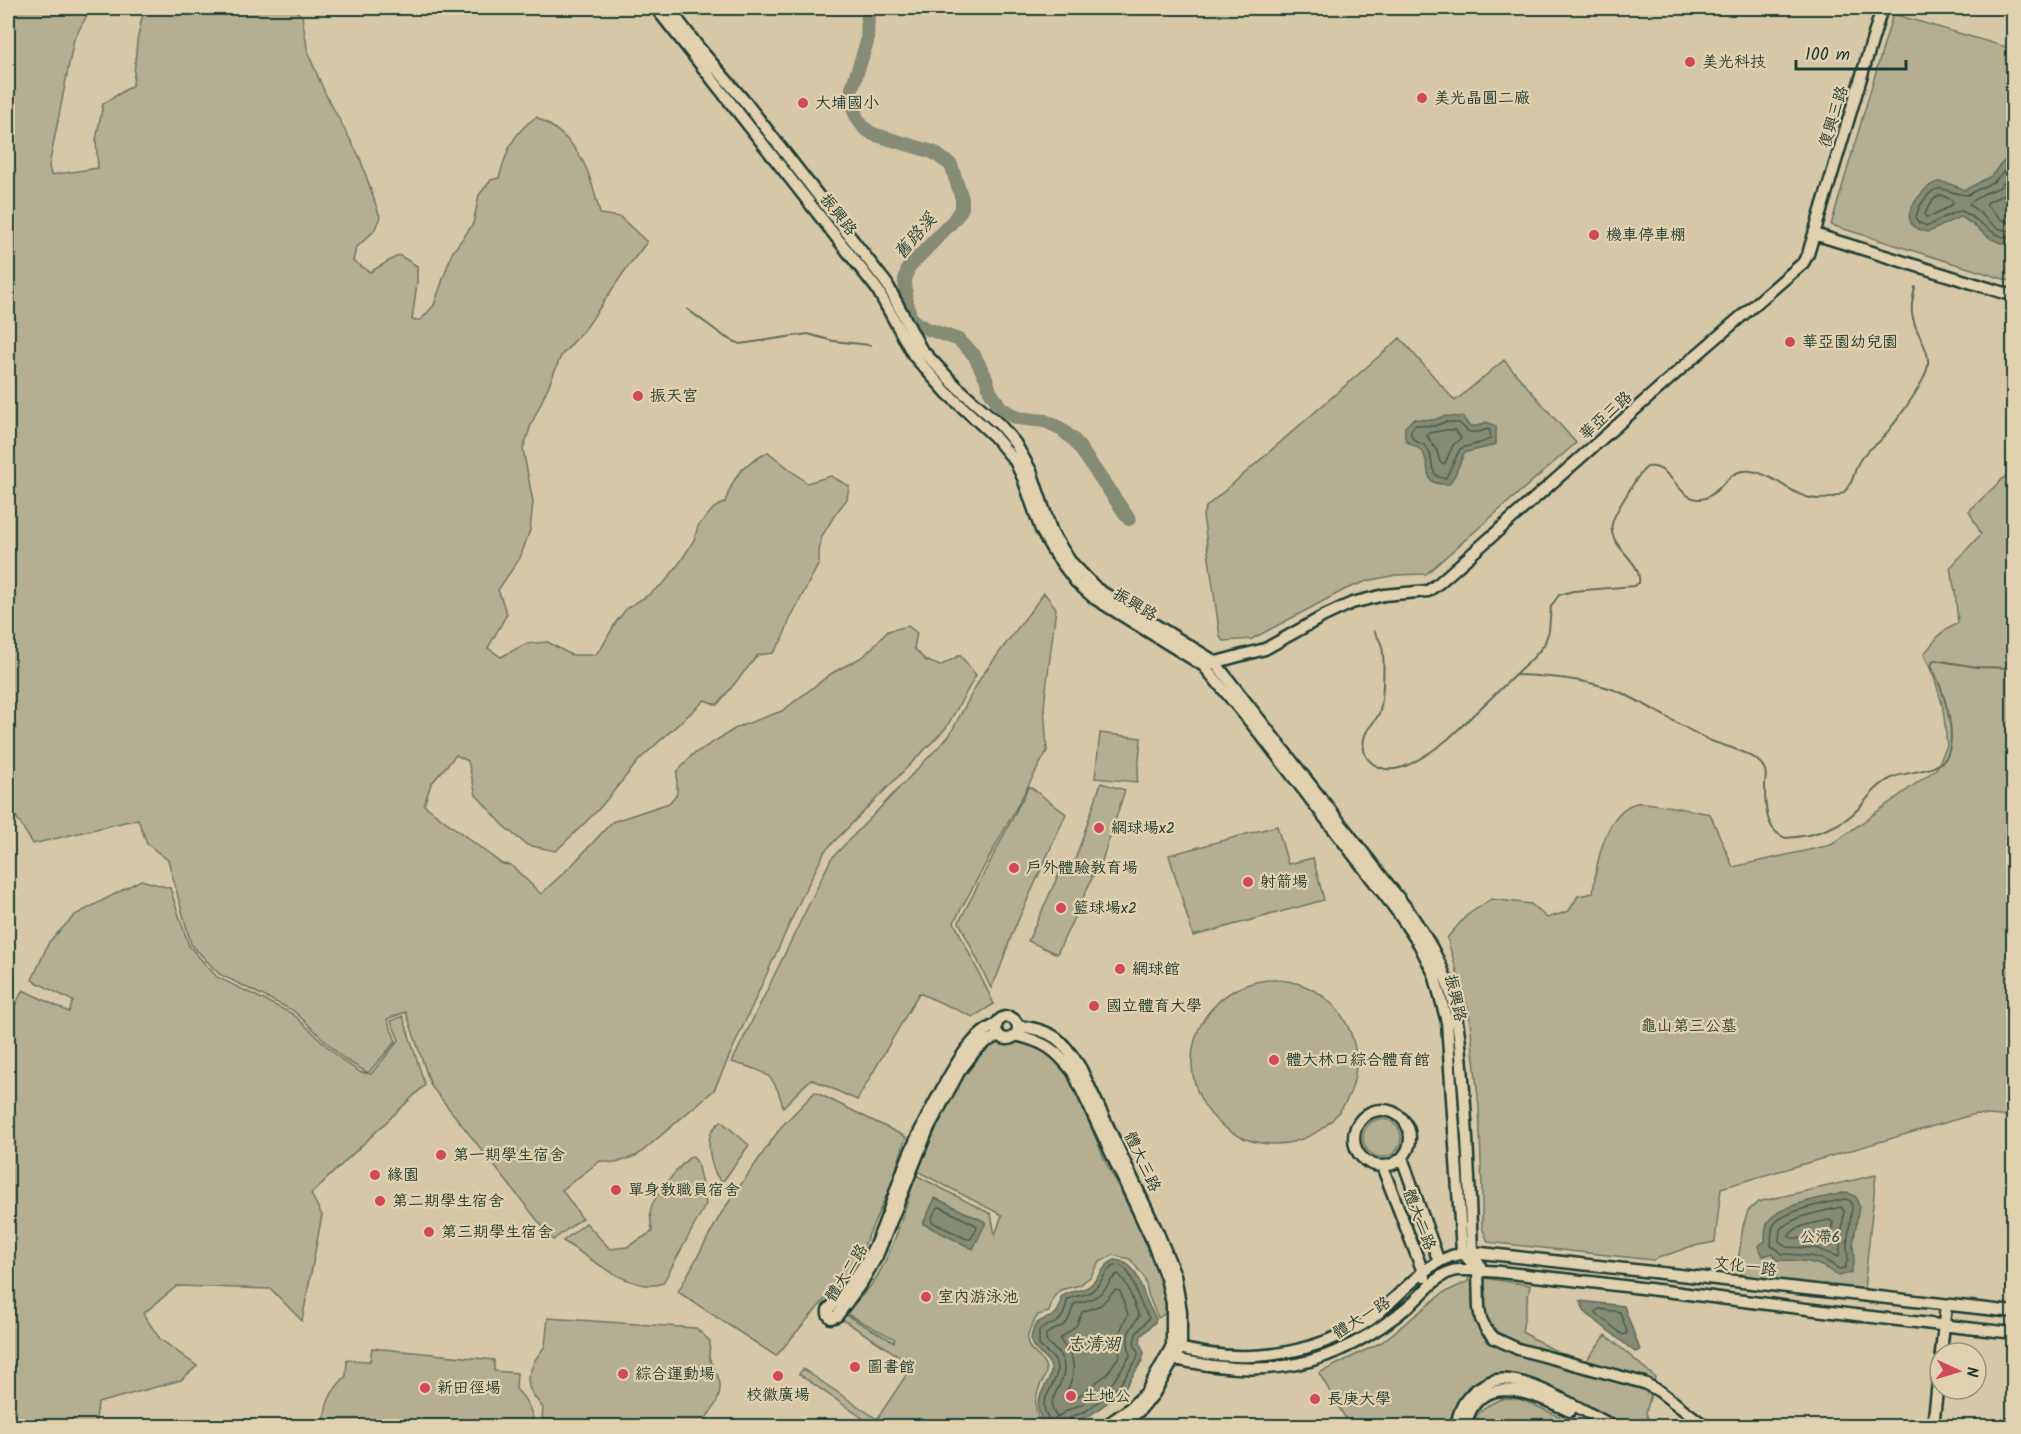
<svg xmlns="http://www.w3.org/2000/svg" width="2021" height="1434" font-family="Kalam,'LXGW WenKai TC',sans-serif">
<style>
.green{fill:#b5af92;stroke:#6a7663;stroke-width:1.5}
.water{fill:#868b74;stroke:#5d6c5a;stroke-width:1.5}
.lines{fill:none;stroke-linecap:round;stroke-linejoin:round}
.shore{stroke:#485c4e;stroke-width:1.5}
.stream{stroke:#5d6c5a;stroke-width:2}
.river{stroke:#868b74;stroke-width:14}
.tertiary-casing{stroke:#1f3d34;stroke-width:15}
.tertiary{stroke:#e2d1ae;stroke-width:10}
.poi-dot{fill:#d1495b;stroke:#e2d1ae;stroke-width:2}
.labels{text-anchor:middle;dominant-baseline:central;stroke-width:4.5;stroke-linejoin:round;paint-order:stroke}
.poi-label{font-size:16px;fill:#1f3d34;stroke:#e2d1ae;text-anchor:start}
.street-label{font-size:16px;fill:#1f3d34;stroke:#e2d1ae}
.park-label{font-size:16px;fill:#2e483d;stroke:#e2d1ae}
.water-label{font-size:18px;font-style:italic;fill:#2e493e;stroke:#e2d1ae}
</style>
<rect width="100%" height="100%" fill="#d6c8a7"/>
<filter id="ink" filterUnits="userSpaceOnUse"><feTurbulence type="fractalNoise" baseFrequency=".0167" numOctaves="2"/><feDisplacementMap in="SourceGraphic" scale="12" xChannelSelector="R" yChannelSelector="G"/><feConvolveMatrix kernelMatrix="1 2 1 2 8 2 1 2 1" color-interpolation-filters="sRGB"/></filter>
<g filter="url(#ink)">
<!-- green -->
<path class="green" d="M8,8H91L74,39L49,166L51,175L98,168L96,140L103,104L133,85L137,41L144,8H292L302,16L308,53L325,93L360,158L380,217L374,231L356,248L353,261L370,272L399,255L417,266V283L412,320H421L434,305L452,253L473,224L479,195L491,180L499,178C507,150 512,134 536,117C580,140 589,168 600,214L620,217L647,242L626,269L586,328L561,356L549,385L531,425L523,449L533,502L530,530L520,558L498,590L507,614L488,648L501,657L525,644L548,642L571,655H595L602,647L616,622L627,608L647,596L665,582L681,561L694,540L698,526L714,508L725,502C735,472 742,467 768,452L807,483L831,476L849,486L847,499L834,516L822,536L819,551V563L790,619L782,640L773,653L758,655L717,705L705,700L640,759L599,809L556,851L527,845L507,829L476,795L468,761L456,755L431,784L424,805L502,864L511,865L541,894L573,864L612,822L669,803L677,794V772L692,755L738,727L782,711L832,673L864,656L888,631L908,626L917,633L914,648L925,660L940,666L960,655L976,675L946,728L825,851L799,903L714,1090L638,1155L616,1163L600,1161L562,1190L582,1218L553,1240L431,1086L406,1012L387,1019L396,1041L368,1073L344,1059L294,1011L219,974L191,944L168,860L147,844L138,819L33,844L8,804Z
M1893,14L2013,49V282L1831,225Z
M1400,338L1455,401L1504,360L1576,443L1426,574L1396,575L1367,581L1346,589L1252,639L1223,641L1220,637L1203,515L1206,507Z
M2013,469V1117L1975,1114L1721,1188L1715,1242L1689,1247L1653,1260L1488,1242L1482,1227V1187L1479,1107L1469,1012L1447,938L1466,916L1491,899L1531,904L1547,918L1569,911L1578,896L1593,893C1596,865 1605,810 1637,803C1646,801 1698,812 1710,814L1733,867L1831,845L1936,769L1947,746L1943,707L1935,680L1924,654L1941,633L1958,623L1955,591L1950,568L1981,534L1969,511Z
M1044,593L1056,608L1044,706L1047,751L954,922L994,1004L973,1017L919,993L857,1100L811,1079L783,1107C774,1071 765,1072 732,1062L831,859L949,736L981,677Z
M1100,733L1141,738L1137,782L1095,778Z
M1101,783L1125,790L1097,876L1073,866Z
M1029,786L1066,814L1012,934L998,974L991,988L959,922Z
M1277,826L1288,864L1313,858L1324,900L1193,936L1169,855Z
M1064,863L1093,876L1057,954L1028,941Z
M141,880L170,888L189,946L217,977L293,1014L343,1061L360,1072L371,1074L399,1040L391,1021L403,1016L425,1085L311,1194L322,1215L302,1321L271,1289L177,1286L143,1314L160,1339L197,1366L181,1380L98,1403L95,1426H8V1019L23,990L69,1012L73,1001L32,980L49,942L75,915Z
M1192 1062a82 82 0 1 1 164 0a82 82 0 1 1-164 0Z
M1013,1039L1045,1047L1070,1077L1106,1163L1145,1238L1162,1282L1168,1312L1158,1318L1149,1297L1144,1277L1130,1259L1113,1255L1098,1263L1091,1276L1080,1285L1060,1290L1053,1298L1049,1312L1038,1315C1010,1356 1046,1349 1046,1371C1046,1378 1041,1382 1039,1388C1033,1403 1034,1415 1044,1426H874L799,1374L803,1369L877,1419L913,1365L840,1318L844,1314L894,1342L895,1339L845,1313C857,1301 869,1290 878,1275C896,1244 905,1208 916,1175L991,1214L995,1235L1002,1215L915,1170L964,1076L989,1044Z
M815,1092L906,1137L891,1185L856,1263L776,1356L678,1292L722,1212L781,1127Z
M1363 1138a19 19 0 1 1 38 0a19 19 0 1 1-38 0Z
M721,1121L749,1145L724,1180L721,1181C712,1174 706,1144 711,1133C712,1129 718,1124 721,1121Z
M692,1156L697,1162L706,1204L663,1283C634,1295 587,1256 563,1241L586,1223L610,1249L627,1247L652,1232C652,1226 649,1215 651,1208C653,1198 683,1161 692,1156Z
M1876,1175L1864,1290L1745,1278L1737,1269L1743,1226L1748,1211L1758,1202Z
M1470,1276L1530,1285L1522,1332L1582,1366L1606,1335L1655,1377L1646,1413L1651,1426H1622L1521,1376L1505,1373L1488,1375L1468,1386L1449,1420L1450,1426H1350L1319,1373L1382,1342L1443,1293L1467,1282Z
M548,1318L696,1328L710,1341C710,1346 709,1352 709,1356C711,1367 721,1375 720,1388C720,1406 705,1414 703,1426H633L542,1419L543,1408L533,1395L529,1387L528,1377L535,1360L545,1346Z
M372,1348L494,1360V1371L517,1373L516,1389C527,1400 533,1411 534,1426H325C323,1405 331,1391 346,1376L347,1360L370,1361Z
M1504,1398L1520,1399L1581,1426H1472C1477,1410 1488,1404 1504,1398Z"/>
<!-- water -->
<path class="water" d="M2013,153V245C1989,244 1981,228 1961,217C1949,220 1940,228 1928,232C1921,230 1912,229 1910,220C1906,208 1927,183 1939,182C1946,181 1958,187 1965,190L1991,176L2000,165Z
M1444,416L1463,417L1469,426H1478L1486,422L1496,426V444C1486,449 1475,449 1464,453L1455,475L1449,484C1418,486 1434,467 1422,452C1413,440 1403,450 1405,427L1413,419L1434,420Z
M1847,1192L1856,1197L1859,1206L1853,1245L1854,1259L1851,1273L1838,1276C1816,1259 1802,1261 1776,1260L1773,1253L1763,1256L1758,1246L1765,1241C1765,1234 1765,1228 1768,1222C1778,1204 1828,1197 1847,1192Z
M935,1198L986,1222L973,1249L923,1224Z
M1115,1260C1138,1263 1139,1284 1147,1301C1149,1307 1153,1312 1156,1319L1155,1322L1141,1336L1140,1343L1144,1353L1142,1361L1123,1391L1089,1416L1074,1422L1069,1426H1047C1022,1398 1057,1383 1050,1365C1045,1352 1025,1352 1033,1330C1040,1311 1059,1327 1061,1297C1069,1290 1079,1292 1088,1287C1100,1279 1102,1265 1115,1260Z
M1580,1301L1624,1306L1640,1350L1635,1352L1585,1312Z"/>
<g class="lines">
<!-- shore -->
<path class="shore" d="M2014,160L1995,181L1967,195C1947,195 1940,178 1924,200C1920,205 1917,211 1916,218L1919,223L1928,226C1940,221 1949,212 1962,211C1982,221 1991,237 2014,239
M2014,170L2000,187L1983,194L1969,204L1997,228L2014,232
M2014,184L2003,195L1988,202L1986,205L2002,220L2014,223
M1941,195L1952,200L1953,204L1935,215L1926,217L1925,214C1928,207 1933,197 1941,195Z
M1445,422L1459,423L1469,432H1479L1488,429L1490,431L1491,438C1486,443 1469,445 1460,449L1446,478C1426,480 1437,455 1424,445C1420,442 1415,443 1412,437C1409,432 1412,428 1416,425L1434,426Z
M1446,430H1455L1461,438L1453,445L1445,463L1442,464L1440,462L1437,451L1427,436L1429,433Z
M1845,1199L1851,1201L1852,1207L1847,1244L1848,1259L1845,1268L1839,1269C1819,1254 1806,1255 1782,1254L1777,1249L1771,1246C1772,1239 1770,1229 1775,1223C1788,1209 1827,1203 1845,1199Z
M940,1207L976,1225L977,1228L971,1239H967L932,1222C931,1217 936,1208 940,1207Z
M1841,1207L1844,1211L1839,1257L1815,1248L1786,1247L1779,1241L1780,1229C1796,1215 1821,1212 1841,1207Z
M1829,1220L1833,1222L1829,1243L1815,1239L1791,1238L1789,1236C1794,1225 1817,1223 1829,1220Z
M1118,1274C1130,1284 1132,1302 1139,1316C1126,1336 1126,1332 1130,1356L1113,1382L1082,1404L1068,1410L1057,1417C1040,1399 1072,1383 1062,1359C1059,1351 1051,1347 1046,1341V1334C1067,1322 1066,1330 1074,1304C1087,1301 1096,1299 1105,1289C1110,1283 1112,1277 1118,1274Z
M1115,1290L1120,1291L1128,1315C1120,1329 1116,1338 1120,1355L1106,1375L1077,1397L1066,1400L1064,1396C1072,1383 1078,1366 1068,1351C1065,1347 1062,1344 1060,1339L1076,1326L1082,1312L1101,1305Z
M1599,1309L1620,1312L1627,1332L1626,1334L1623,1335L1597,1314L1596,1311Z
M1051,1426C1050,1418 1043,1413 1044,1404C1047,1389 1065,1373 1053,1358C1049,1353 1043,1350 1039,1345V1331C1045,1324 1051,1326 1057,1322C1065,1317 1065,1307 1068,1299C1075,1296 1083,1296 1090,1292C1100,1287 1102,1275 1111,1268C1127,1256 1135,1288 1138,1297C1141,1304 1145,1311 1149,1318L1136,1334L1134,1343L1138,1353L1137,1359L1119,1386L1086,1411L1071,1417L1066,1422V1426"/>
<!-- stream -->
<path class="stream" d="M687,309L725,337L740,344L808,334L833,341L870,345
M1374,631C1377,636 1381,641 1382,647C1385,659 1383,699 1380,711C1377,722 1365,728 1364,739C1360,763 1382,774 1403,767C1419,761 1434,750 1447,740L1533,658L1544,645L1549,631L1551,606L1559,595L1573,591L1634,586L1639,583C1643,560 1607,547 1612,524C1614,514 1622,503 1627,494C1633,485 1638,474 1647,467C1671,463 1677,498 1698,499C1717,500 1725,473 1743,471C1770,468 1792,499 1819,499C1828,499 1837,497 1844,492C1855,482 1853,470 1860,460C1865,451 1873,448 1880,441C1892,427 1926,383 1928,365C1930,349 1916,334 1913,318C1910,308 1913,298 1915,287
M1515,675C1549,676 1592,679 1624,694C1653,708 1680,726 1709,740C1725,747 1751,751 1762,765C1767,771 1766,776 1765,783C1765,802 1764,831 1786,838C1813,836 1841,828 1860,807C1870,795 1878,784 1894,777C1909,771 1939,772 1947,756C1958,734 1943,689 1932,668L1931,665L1934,660L1977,667L2013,668"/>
<!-- river -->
<path class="river" d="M868,8L867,42L852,88V106L857,118L864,128L873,134L933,152L951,165L962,199V208L954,220L908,268L905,280L906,298L910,316L917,324L925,328L959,340L974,355L986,378L990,391L1001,408L1017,418L1045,421L1060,428L1075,441L1129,519"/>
<!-- tertiary casing -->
<g class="tertiary-casing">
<path id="tertiary" d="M656,8L877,289L914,356L947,393L994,436L1015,461L1023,478L1041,530L1053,551L1076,582L1094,598L1204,666L1261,735L1399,914L1419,944L1434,974L1447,1022L1462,1252L1478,1270L1479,1308L1481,1319L1486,1329L1494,1338L1518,1349L1644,1383L1659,1391L1705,1426
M669,8L699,48L747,104L887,284L921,349L955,385L1000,425L1015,443L1031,471L1052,533L1070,561L1097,589L1214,661L1408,910C1425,935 1442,962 1450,991C1460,1024 1461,1057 1464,1091C1468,1144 1470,1198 1472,1252L1480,1265
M1814,234L2014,296
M1209,664L1265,649L1324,616L1352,603L1384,595L1428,591L1439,583L1692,359L1803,263L1808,254L1882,8
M996 1028a11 11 0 1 1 22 0a11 11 0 1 1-22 0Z
M997,1024C974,1034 960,1057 948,1078C933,1105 918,1132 907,1160C895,1189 888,1219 874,1247C862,1271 846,1290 828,1310V1314L831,1318L837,1316L862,1282L877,1256L929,1127L959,1072L975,1051L986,1042L999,1035
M1018,1026C1054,1030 1063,1040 1081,1069L1158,1233L1175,1275L1181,1311V1349
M1015,1035C1045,1042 1055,1049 1073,1072L1150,1236L1166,1278L1172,1303V1346
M1354 1138a28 28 0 1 1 56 0a28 28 0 1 1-56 0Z
M1402,1158L1439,1262
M1382,1166L1425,1277
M1941,1353L1946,1305
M1166,1357C1264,1381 1333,1370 1411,1304C1424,1293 1441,1270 1458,1270C1484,1269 1510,1273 1535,1276C1576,1280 1616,1285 1657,1290C1776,1305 1894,1321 2014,1333
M1105,1426L1127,1411L1146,1393L1172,1346C1231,1363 1292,1359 1347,1332C1355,1329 1364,1324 1371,1319C1403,1295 1428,1254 1472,1252L2014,1312
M1119,1426L1138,1412L1153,1395L1177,1354
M1457,1426C1458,1411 1463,1400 1476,1390C1482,1386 1489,1381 1497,1380C1525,1374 1587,1413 1613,1426
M1465,1426C1479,1368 1533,1394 1570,1411
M1933,1426L1940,1365"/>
</g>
<!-- tertiary -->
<use href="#tertiary" class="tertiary"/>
</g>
</g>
<!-- markers -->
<g class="poi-dot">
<circle cx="1690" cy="62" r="6"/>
<circle cx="1422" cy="98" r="6"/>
<circle cx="803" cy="103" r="6"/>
<circle cx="1594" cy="235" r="6"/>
<circle cx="1790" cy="342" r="6"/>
<circle cx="638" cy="396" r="6"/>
<circle cx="1099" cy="828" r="6"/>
<circle cx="1014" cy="868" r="6"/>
<circle cx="1248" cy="882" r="6"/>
<circle cx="1061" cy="908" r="6"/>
<circle cx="1120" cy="969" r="6"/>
<circle cx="1094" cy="1006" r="6"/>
<circle cx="1274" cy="1060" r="6"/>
<circle cx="441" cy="1155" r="6"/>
<circle cx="375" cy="1175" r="6"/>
<circle cx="616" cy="1190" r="6"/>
<circle cx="380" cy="1201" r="6"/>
<circle cx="429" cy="1232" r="6"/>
<circle cx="926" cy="1297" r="6"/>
<circle cx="855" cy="1367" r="6"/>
<circle cx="623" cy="1374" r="6"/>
<circle cx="778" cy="1376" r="6"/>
<circle cx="425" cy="1388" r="6"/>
<circle cx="1071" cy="1396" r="6"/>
<circle cx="1315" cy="1399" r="6"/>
</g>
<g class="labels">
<!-- poi labels -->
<g class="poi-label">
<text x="1702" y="62">美光科技</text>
<text x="1434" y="98">美光晶圓二廠</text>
<text x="815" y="103">大埔國小</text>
<text x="1606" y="235">機車停車棚</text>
<text x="1802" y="342">華亞園幼兒園</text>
<text x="650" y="396">振天宮</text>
<text x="1111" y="828">網球場x2</text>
<text x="1026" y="868">戶外體驗教育場</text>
<text x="1260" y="882">射箭場</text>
<text x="1073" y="908">籃球場x2</text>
<text x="1132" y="969">網球館</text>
<text x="1106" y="1006">國立體育大學</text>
<text x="1286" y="1060">體大林口綜合體育館</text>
<text x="453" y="1155">第一期學生宿舍</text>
<text x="387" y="1175">緣園</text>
<text x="628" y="1190">單身教職員宿舍</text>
<text x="392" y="1201">第二期學生宿舍</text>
<text x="441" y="1232">第三期學生宿舍</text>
<text x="938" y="1297">室內游泳池</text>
<text x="867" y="1367">圖書館</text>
<text x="635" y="1374">綜合運動場</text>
<text x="437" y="1388">新田徑場</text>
<text x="778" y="1395" text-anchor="middle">校徽廣場</text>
<text x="1083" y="1396">土地公</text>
<text x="1327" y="1399">長庚大學</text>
</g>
<!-- street labels -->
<g class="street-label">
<text transform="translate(1834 117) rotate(-73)">復興三路</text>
<text transform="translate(838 215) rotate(52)">振興路</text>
<text transform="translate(1606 416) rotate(-42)">華亞三路</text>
<text transform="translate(1135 605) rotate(31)">振興路</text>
<text transform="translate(1455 998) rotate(77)">振興路</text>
<text transform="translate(1142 1162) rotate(65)">體大三路</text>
<text transform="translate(1419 1220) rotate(69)">體大二路</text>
<text transform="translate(1745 1267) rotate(7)">文化一路</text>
<text transform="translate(847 1273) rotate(-58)">體大二路</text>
<text transform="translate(1362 1318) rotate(-32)">體大一路</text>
</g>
<!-- park labels -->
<g class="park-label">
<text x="1689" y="1026">龜山第三公墓</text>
<text x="1820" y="1237">公滯6</text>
</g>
<!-- water labels -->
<g class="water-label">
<text transform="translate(916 237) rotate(-49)">舊路溪</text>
<text x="1093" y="1345">志清湖</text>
</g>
</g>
<!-- margin -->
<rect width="2021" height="1434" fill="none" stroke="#e2d1ae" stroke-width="30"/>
<rect x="15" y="15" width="1991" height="1404" fill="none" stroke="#1f3d34" stroke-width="2" filter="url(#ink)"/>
<!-- north arrow -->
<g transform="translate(1958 1371) rotate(94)"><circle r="28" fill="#e2d1ae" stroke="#94967d" stroke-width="1.5"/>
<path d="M0-4.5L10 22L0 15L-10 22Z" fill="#d1495b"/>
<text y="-9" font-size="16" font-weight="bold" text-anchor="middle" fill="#1f3d34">N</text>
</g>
<!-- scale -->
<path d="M1796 60v9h110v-9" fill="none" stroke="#1f3d34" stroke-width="3"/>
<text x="1805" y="60" font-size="18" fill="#1f3d34" stroke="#e2d1ae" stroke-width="4.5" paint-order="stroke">100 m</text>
</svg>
